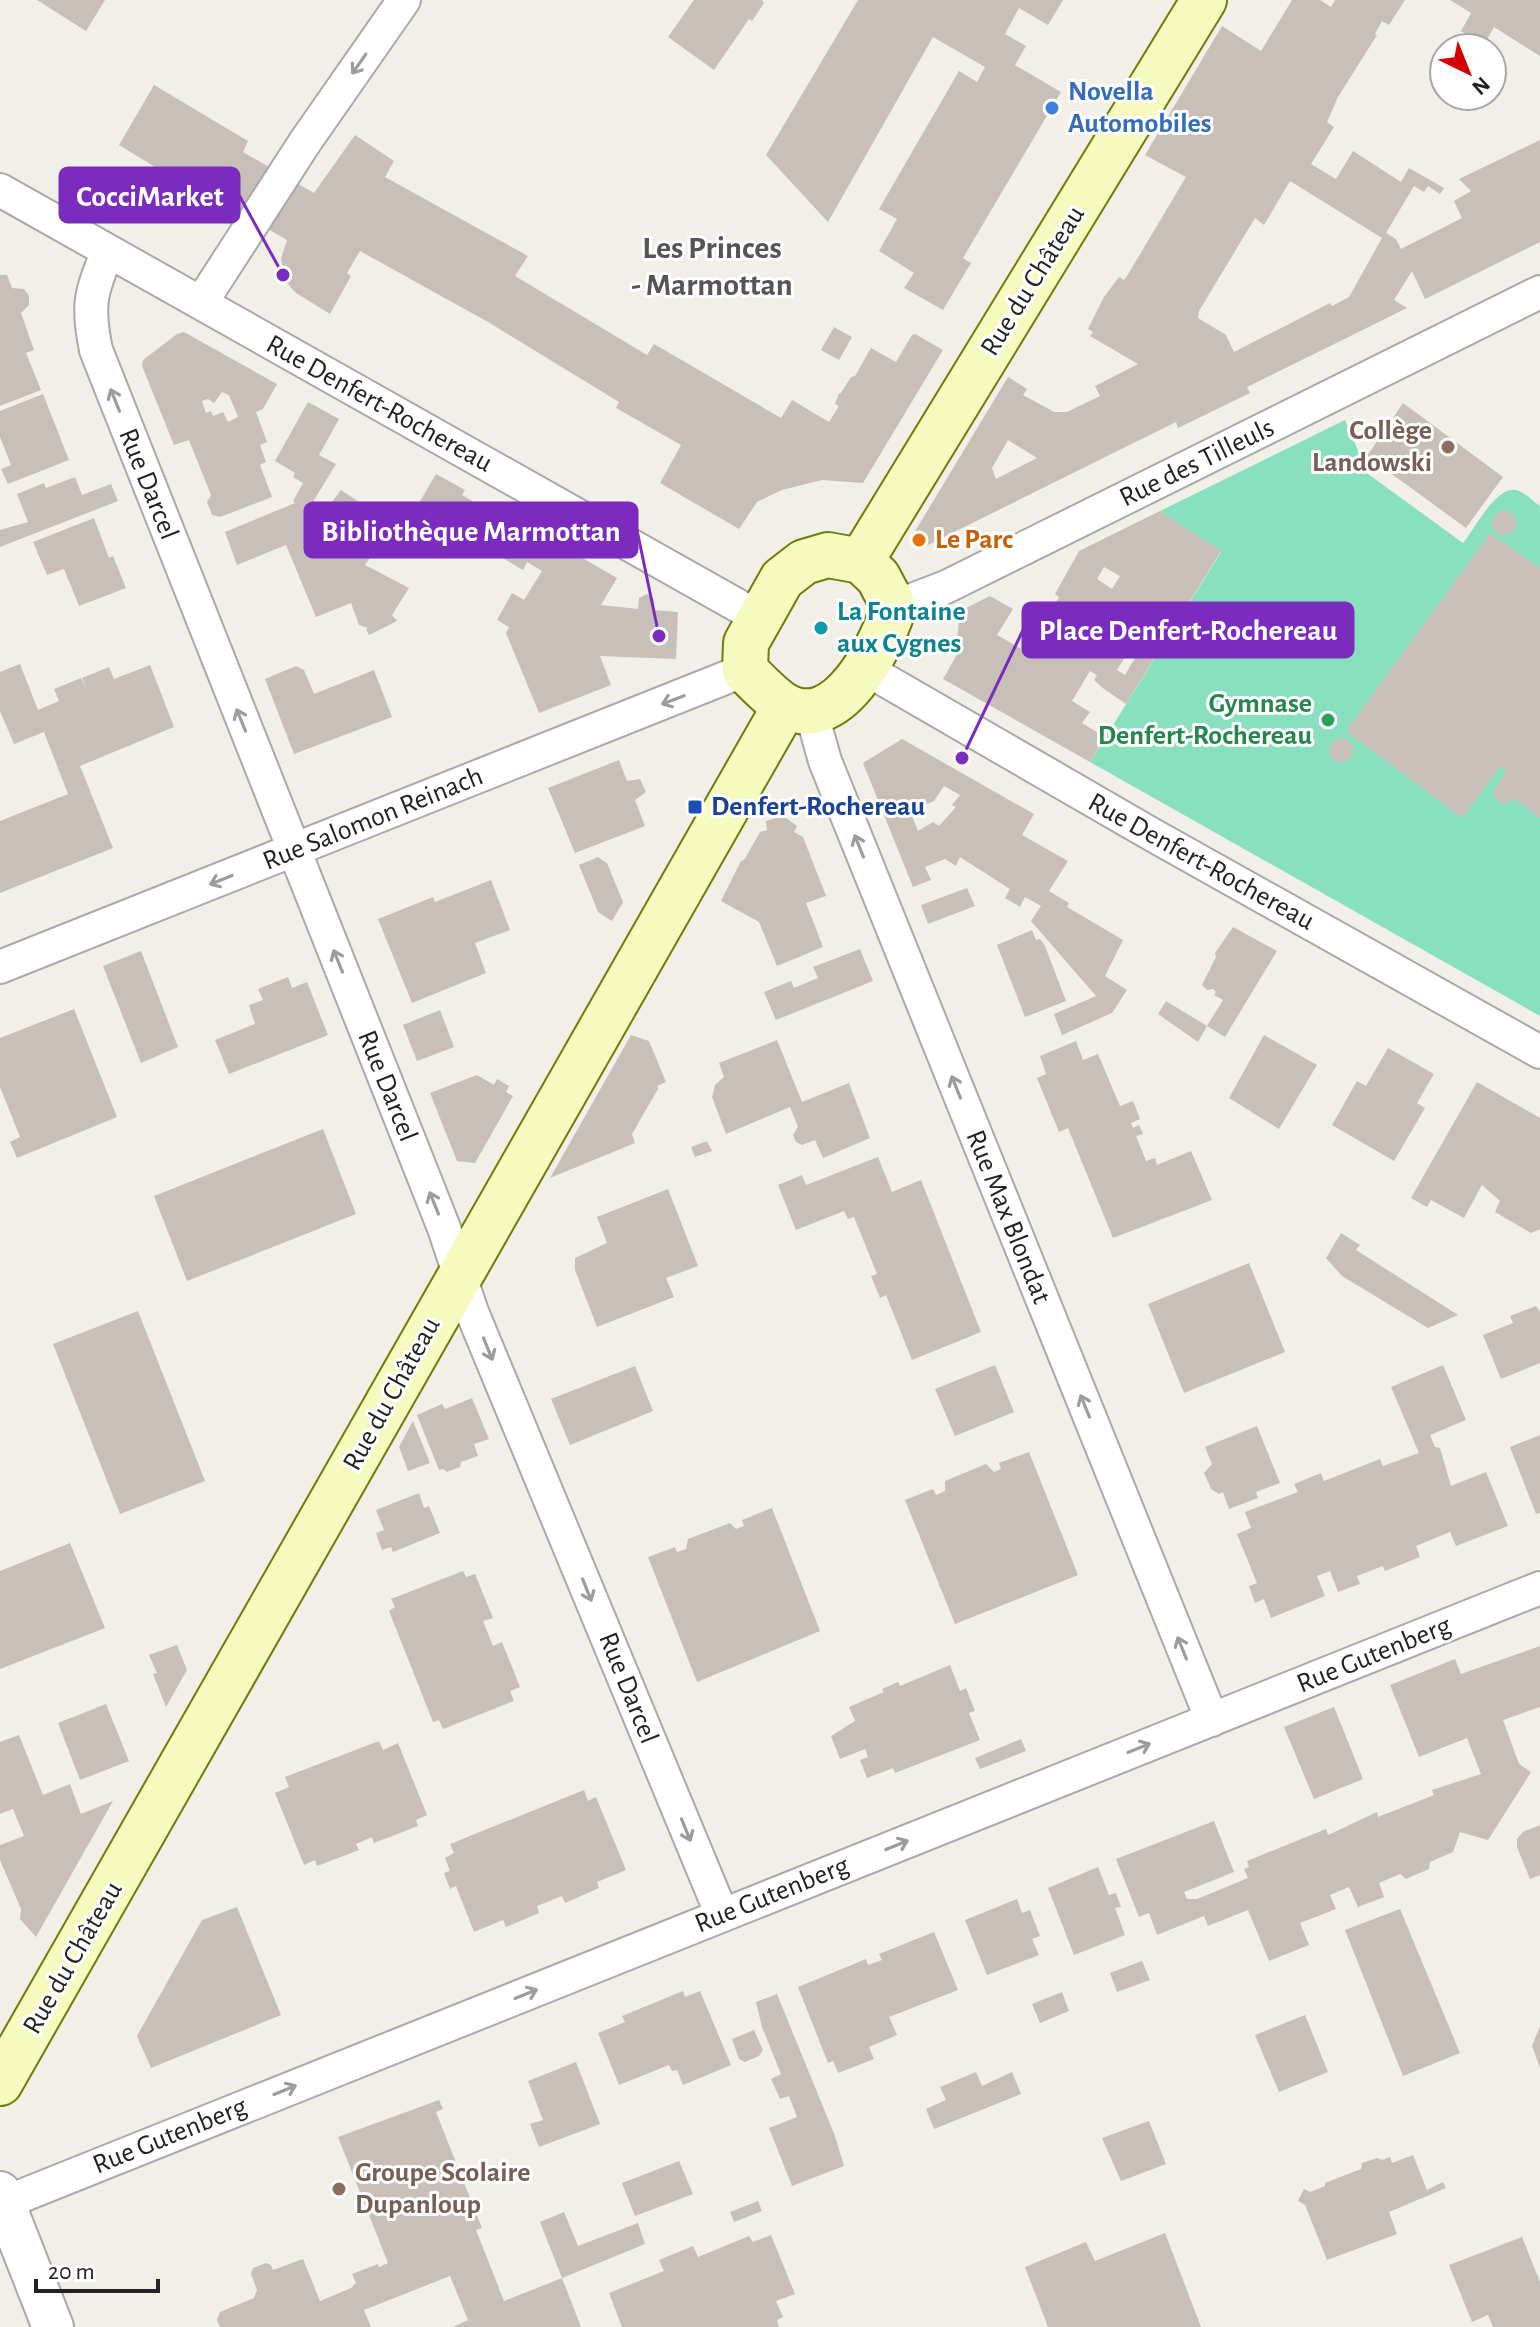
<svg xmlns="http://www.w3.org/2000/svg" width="1540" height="2327" font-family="'Alegreya Sans',sans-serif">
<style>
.pitch{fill:#88e0be}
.building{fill:#c7bfb8;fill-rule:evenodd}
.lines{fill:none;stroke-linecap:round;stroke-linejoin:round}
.minor-casing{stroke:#a9a9a9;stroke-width:36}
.tertiary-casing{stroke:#a9a9a9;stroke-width:44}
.secondary-casing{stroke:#707d05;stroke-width:48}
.minor{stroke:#fff;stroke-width:32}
.tertiary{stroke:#fff;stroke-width:40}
.secondary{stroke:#f7fabf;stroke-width:44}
.oneway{stroke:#9c9c9c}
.shop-dot{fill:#3f7fe0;stroke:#fff;stroke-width:3}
.education-dot{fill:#8d6e63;stroke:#fff;stroke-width:3}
.food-dot{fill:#e8710a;stroke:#fff;stroke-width:3}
.culture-dot{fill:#0f9aa8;stroke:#fff;stroke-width:3}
.leisure-dot{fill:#2e9e5b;stroke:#fff;stroke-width:3}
.transit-dot{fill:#1a4fb4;stroke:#fff;stroke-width:3}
.labels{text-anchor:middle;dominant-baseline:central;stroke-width:6;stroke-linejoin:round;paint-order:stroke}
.shop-label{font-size:28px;font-weight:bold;fill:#366cbe;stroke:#fff;text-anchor:start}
.street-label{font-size:28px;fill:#222;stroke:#fff}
.education-label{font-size:28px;font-weight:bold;fill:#785e54;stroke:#fff;text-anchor:end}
.food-label{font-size:28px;font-weight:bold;fill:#c56008;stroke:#fff;text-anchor:start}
.culture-label{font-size:28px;font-weight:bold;fill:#0d838f;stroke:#fff;text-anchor:start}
.leisure-label{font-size:28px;font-weight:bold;fill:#27864d;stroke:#fff;text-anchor:end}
.transit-label{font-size:28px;font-weight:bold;fill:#164399;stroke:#fff;text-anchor:start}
.quarter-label{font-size:32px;font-weight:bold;fill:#555;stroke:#fff}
.leader{fill:none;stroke:#7b2cbf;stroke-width:3}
.callout-dot{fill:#7b2cbf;stroke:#fff;stroke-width:3}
.callout{fill:#7b2cbf;stroke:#7b2cbf;stroke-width:3}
.callout-label{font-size:30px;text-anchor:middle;font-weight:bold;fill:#fff}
</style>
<rect width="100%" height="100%" fill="#f2efe9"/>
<!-- pitch -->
<path class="pitch" d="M1345,420L1368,474L1463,543C1475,529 1498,481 1519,491C1527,494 1534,502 1540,506V1016L1090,762L1221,552L1160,511Z"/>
<!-- building -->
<path class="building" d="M37,0H105L86,31Z
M694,0H762L764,3L752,21L749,19L714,70L668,37Z
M858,0H1063L1048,25L1019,8L1005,34L1026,46L1015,65L1061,92L963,258L971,263L943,310L904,288L914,273L879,251L897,219L879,209L959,71L977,82L985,67L933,37L828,222L766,155Z
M1292,0H1320L1331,7L1335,0H1405L1389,25L1382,21L1375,34L1377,35L1338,97L1327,122L1334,127L1311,164L1336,179L1353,151L1401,182L1409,168L1444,188L1440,194L1428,186L1424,192L1414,186L1386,233L1396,239L1401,249L1462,218L1454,201L1471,191L1459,179L1540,140V242L1425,299L1412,271L1394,300L1407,308L1247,387L1250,393L1178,428L1176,422L1172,424L924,547L914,533L1008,377L1027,389L1023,395L1054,412H1067L1100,396L1095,386L1138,364L1090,336L1093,332L1088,329L1104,297L1119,277L1124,280L1127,276L1186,177L1145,155L1222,26L1261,51ZM1290,181L1382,238L1349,297L1332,306L1330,303L1234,352L1226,335L1198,318L1199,311L1255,218L1264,225ZM1008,440L1037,458L996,479L992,468Z
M1450,0H1540V56L1494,27L1484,45L1461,31L1471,13Z
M154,85L248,141L243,152L314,193L355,135L394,161L385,177L528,256L515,276L647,355L654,344L781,418L792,400L829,422L839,406L835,404L839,393L840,394L851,377L855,376L871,348L896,362L912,335L915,334L943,350L863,483L822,480L782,490L757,502L739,529L660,483L681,445L616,408L619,402L488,322L360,251L347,273L351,276L330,314L296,293L287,283L281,259L287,240L217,200L211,199L196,223L175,210L188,187L119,145Z
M0,275H7L12,288L24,289L29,296V305L21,313L34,350L26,353L41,390L0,406Z
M834,327L852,337L839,360L821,350Z
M184,332L277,384L263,409L256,412L267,442L260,445L266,462L260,465L272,497L220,517L212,515L207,502L211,495L189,440L174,445L142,366L143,360L177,334ZM222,392L229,395L238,417L228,422L223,412L213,416L211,411L206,413L202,401L208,399L214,403Z
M43,394L69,460L8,484L1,469L11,465L0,437V411Z
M308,402L339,419L319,455L336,464L305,515L314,526L341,490L392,524L365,565L409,588L392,615L397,621L369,635L366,629L368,628L359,625L351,603L316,617L286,545L237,565L225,532L295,503L293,501L303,483L293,477L295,473L275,461Z
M1403,403L1503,477L1466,528L1367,456Z
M436,474L465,490L462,495L540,541L557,550L560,545L617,578L601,605L638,609L639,598L647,594L654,599L653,610L678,612L676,659L600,656L611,685L539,713L506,633L509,627L497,620L512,593L524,600L542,571L527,562L523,570L445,524L431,549L402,532Z
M75,477L82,495L111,484L118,501L0,547V530L28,522L17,494L44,483L46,488Z
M1160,511L1221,551L1126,704L1104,689L1094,680L1097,675L1090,671L1072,701L1090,712L1082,723L1105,737L1090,762L943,679L963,644L957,640L960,611L990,596L1013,609L997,635L1027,652L1059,597L1055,594L1079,551ZM1104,567L1120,576L1112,589L1097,579ZM1111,634L1139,651L1125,675L1117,670L1125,657L1106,644Z
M1492 523a12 12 0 1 1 24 0a12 12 0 1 1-24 0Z
M94,518L109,558L113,556L126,588L79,606L64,569L47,575L33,542Z
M1490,533L1540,568V818L1515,799L1505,804L1495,799L1493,791L1507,771L1501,766L1462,818L1346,731Z
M20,664L38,710L59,701L54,689L81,678L87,690L82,678L109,667L114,679L150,665L174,727L80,766L113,848L0,893V821L68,794L44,732L14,744L0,711V672Z
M296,666L304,670L314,694L374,670L392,717L294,754L265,679Z
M1329 750a12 12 0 1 1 24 0a12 12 0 1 1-24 0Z
M902,739L1034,814L1022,835L1068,861L1049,891L1069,903L1067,907L1123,940L1105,976L1127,990L1112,1013L1062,1035L1054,1014L1096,996L1031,921L1041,906L1025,897L1020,907L1005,898L1010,889L960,857L956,866L945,859L925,867L931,880L913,887L863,763ZM944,786L960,795L952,805L956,807L939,826L933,822L918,831L910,811L934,801Z
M619,760L627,781L640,779L646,792L635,800L645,826L575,853L548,788Z
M776,818H786L797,826L794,832L803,837L826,896L806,903L823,947L777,966L759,922L721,901L741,861L744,860L760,832L767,830L766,821Z
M598,857L607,863L623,902L612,921L598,912L579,865Z
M491,880L510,930L475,943L486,973L412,1003L378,919L433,897L435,902Z
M967,888L975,906L928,924L921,905Z
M1233,927L1277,951L1225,1037L1207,1026L1223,1000L1214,995L1216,992L1213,989L1207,990L1202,985L1216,957L1215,953Z
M1032,930L1036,940L1040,939L1045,946L1066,1001L1025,1017L997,945Z
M860,949L873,981L776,1020L764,992L791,981L794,988L818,978L813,967Z
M141,951L178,1047L141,1063L103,966Z
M288,977L292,988L307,982L328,1035L229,1074L215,1040L255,1024L249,1005L263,1000L258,989Z
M1166,1001L1207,1026L1198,1042L1158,1014Z
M74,1009L117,1117L17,1158L10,1142L20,1137L0,1087V1038Z
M440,1010L454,1047L417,1061L403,1025Z
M631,1035L649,1041L666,1082L657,1086L658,1089L632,1134L635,1143L550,1178Z
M1264,1035L1317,1065L1279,1129L1229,1098Z
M777,1040L802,1102L849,1083L870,1138L823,1158L815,1140L802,1145L796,1142L793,1135L798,1127L790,1107L726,1134L712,1097L715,1085L724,1077L719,1063Z
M1076,1041L1083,1060L1098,1054L1120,1106L1133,1101L1140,1119L1131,1123L1133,1128L1139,1125L1143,1134L1136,1136L1146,1161L1155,1158L1157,1165L1191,1151L1212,1200L1113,1238L1068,1128L1059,1132L1037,1078L1046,1074L1040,1056Z
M1388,1048L1434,1074L1417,1103L1425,1108L1394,1161L1332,1125L1357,1081L1366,1086Z
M477,1075L494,1085L497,1079L509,1086L506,1092L513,1096L475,1163L457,1161L430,1093Z
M1477,1082L1540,1118V1229L1531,1233L1495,1212L1500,1201L1482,1185L1464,1218L1431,1200L1427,1207L1411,1198Z
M323,1129L356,1214L187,1281L154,1196Z
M707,1141L712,1151L695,1157L691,1147Z
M878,1157L892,1192L921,1180L981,1332L912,1360L886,1295L880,1298L871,1276L877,1274L854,1217L848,1219L844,1211L796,1230L778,1185L802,1175L806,1185Z
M668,1189L698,1266L666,1278L674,1297L597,1327L575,1270V1258L607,1243L597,1217Z
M1341,1233L1360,1245L1356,1250L1458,1315L1428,1328L1342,1276L1326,1258Z
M1249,1263L1285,1352L1184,1393L1148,1304Z
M1536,1306L1540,1312V1363L1501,1379L1483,1335L1513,1323L1510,1316Z
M138,1311L205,1481L120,1514L53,1344Z
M995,1365L1014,1412L955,1436L935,1389Z
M1443,1365L1466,1420L1430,1435L1435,1447L1440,1448L1451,1486L1486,1472L1508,1526L1456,1546L1450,1532L1416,1546L1420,1557L1385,1571L1383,1566L1357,1576L1360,1584L1338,1592L1330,1571L1317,1576L1325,1596L1271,1618L1264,1599L1255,1603L1249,1586L1257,1583L1237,1534L1251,1528L1245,1512L1298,1492L1294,1484L1321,1473L1324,1481L1380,1459L1383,1466L1419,1453L1391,1387Z
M635,1366L653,1411L570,1445L551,1399Z
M472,1398L489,1439L474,1444L478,1456L461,1462L460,1467L447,1472L443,1469L439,1470L417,1415L442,1404L445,1409Z
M413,1421L430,1463L408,1471L399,1447Z
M1257,1426L1280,1483L1256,1492L1258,1498L1229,1509L1223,1492L1219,1494L1211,1489L1204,1473L1212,1464L1205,1447Z
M1540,1435V1513L1536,1514L1510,1447Z
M1029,1452L1078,1575L955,1624L905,1500L933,1489L936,1495L945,1491V1481L986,1464L994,1472L1001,1469L999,1463Z
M419,1493L424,1508L429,1506L440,1533L393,1552L391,1547L382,1550L376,1533L384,1530L376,1510Z
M772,1508L820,1631L697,1682L648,1557L675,1547L677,1552L686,1549L688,1539L730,1523L736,1529L744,1526L742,1520Z
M70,1543L105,1628L0,1669V1571Z
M463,1571L466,1577L475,1574L493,1618L483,1621L493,1646L502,1642L520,1687L510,1691L514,1701L443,1729L439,1720L433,1722L389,1611L395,1607L391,1599Z
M177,1645L187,1670L166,1707L153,1674L157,1673L149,1655Z
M1540,1646V1707L1503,1720L1519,1764L1531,1772L1488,1840L1460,1832L1453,1852L1430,1862L1429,1869L1406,1879L1400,1874L1379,1883L1384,1897L1358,1907L1349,1887L1330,1895L1336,1909L1300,1923L1309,1945L1269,1961L1248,1910L1208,1926L1204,1916L1157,1935L1149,1913L1139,1917L1116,1859L1214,1821L1234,1872L1184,1892L1187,1899H1197L1248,1878L1244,1869L1249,1867L1247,1861L1326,1829L1328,1835L1377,1812L1378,1817L1434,1795L1432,1790L1481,1774L1467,1738L1419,1757L1390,1685L1455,1659L1461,1674Z
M950,1665L960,1691L966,1688L975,1711L969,1713L980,1740L895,1773L893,1768L867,1778L860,1760L868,1757L865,1749L840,1759L831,1736L855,1721L849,1707L884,1692L882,1689L898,1682L900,1686Z
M106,1704L129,1761L80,1780L58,1723Z
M1334,1707L1363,1779L1314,1799L1284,1727Z
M19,1735L43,1795L70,1784L81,1814L113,1801L36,1937L20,1919L21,1909L0,1860V1845L24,1836L13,1809L0,1814V1742Z
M1021,1739L1026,1751L980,1769L975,1758Z
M379,1741L383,1750L398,1743L427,1815L416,1820L418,1826L374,1843L372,1837L356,1844L359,1850L317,1866L315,1860L304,1865L275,1793L289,1787L285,1777Z
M584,1790L588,1801L596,1797L626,1870L597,1882L599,1888L565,1903L562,1896L537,1906L539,1913L506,1927L503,1920L474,1932L456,1886L450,1889L444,1873L450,1871L445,1858L454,1853L450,1844Z
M1540,1825V1875L1530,1879L1517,1847V1839L1523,1832Z
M1098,1867L1109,1895L1116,1893L1121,1907L1115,1908L1125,1935L1074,1955L1048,1888Z
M1017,1899L1022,1913L1030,1910L1040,1936L1032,1939L1039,1955L987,1975L965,1920Z
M237,1907L281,2015L151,2068L137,2036L202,1920Z
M1400,1909L1460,2053L1403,2076L1345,1930Z
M934,1932L958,1990L889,2017L897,2035L869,2047L874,2059L838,2073L833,2061L828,2063L798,1987L866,1959L868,1965L882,1960L879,1954Z
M1142,1961L1150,1980L1117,1992L1110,1973Z
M683,1991L685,1997L700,1991L731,2065L683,2085L677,2070L672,2071L669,2065L619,2085L598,2033L625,2022L622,2016Z
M1062,1992L1069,2011L1040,2023L1032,2004Z
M777,1994L835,2136L844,2166L792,2186L769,2128L797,2117L789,2096L780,2099L771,2079L781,2074L762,2027L756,2002Z
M1305,2015L1328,2072L1279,2092L1255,2035Z
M1540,2026V2068L1532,2046Z
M754,2030L763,2050L759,2056L745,2062L739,2059L732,2039Z
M576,2062L600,2124L539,2147L530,2124L543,2120L528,2081Z
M976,2072L982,2086L1012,2072L1021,2094L934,2129L926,2109L946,2100L940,2087Z
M439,2100L443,2109L436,2112L482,2228L476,2230L504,2301L562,2278L581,2327H453L468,2320L450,2276L364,2310L371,2327H220L217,2320L220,2312L254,2298L257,2290L251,2274L253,2268L266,2263L271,2265L273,2270L303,2259L320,2301L351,2288L356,2283L352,2274L378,2264L379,2267L388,2263L338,2137Z
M1149,2121L1166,2164L1121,2181L1102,2138Z
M1413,2155L1427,2190L1443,2182L1446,2188L1389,2212L1397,2234L1327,2260L1305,2205L1298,2201L1304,2189L1310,2192L1325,2186V2183L1361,2169L1362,2163L1377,2158L1382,2160L1390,2157L1392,2163Z
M679,2161L693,2194L635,2216L622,2183Z
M758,2201L762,2211L734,2222L730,2212Z
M564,2212L578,2246L638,2223L645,2244L562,2278L540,2222Z
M1165,2233L1201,2327H1048L1025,2267L1086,2242L1095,2261Z
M771,2235L795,2294L776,2301L783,2317L777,2320L779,2327H622L609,2293L664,2271L659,2260L693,2246L698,2257L749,2236L753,2242Z
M1522,2237L1540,2282V2327H1493L1488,2315L1472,2322L1449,2265Z"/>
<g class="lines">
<!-- minor casing -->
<g class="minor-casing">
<path id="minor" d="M0,190L758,617
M108,251C90,293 87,306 96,350L444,1228L472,1312L722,1915
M201,303L305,142L404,0
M894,607L946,587L1540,292
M864,668L1151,834L1540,1052
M811,711L825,761L1212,1720
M0,967L745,670
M4,2203L1540,1588"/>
</g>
<!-- tertiary casing -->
<g class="tertiary-casing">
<path id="tertiary" d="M0,2192L53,2327"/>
</g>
<!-- secondary casing -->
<g class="secondary-casing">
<path id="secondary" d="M828,555L861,561L878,577L894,607C880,647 838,738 782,704C769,695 757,682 745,670L746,643L782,579L804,562Z
M861,561L1204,0
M0,2083L785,706"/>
</g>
<!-- minor -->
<use href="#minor" class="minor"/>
<!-- tertiary -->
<use href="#tertiary" class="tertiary"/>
<!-- secondary -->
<use href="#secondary" class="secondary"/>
</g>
<!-- one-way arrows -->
<defs><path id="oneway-shaft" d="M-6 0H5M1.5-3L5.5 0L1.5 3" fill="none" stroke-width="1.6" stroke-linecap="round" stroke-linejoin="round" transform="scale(2)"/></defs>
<g class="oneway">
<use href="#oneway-shaft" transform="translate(359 64) rotate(125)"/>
<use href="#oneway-shaft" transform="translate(115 400) rotate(-112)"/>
<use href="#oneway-shaft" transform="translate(673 700) rotate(159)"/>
<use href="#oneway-shaft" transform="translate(241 720) rotate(-112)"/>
<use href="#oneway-shaft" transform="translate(859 846) rotate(-112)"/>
<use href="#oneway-shaft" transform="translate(221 880) rotate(158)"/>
<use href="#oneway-shaft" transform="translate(338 961) rotate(-112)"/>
<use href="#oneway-shaft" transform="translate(956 1087) rotate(-112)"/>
<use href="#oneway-shaft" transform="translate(434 1203) rotate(-112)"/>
<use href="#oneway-shaft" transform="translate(488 1349) rotate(68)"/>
<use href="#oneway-shaft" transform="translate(1085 1406) rotate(-112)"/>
<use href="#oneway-shaft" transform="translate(587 1590) rotate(68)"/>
<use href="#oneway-shaft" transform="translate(1182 1648) rotate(-112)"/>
<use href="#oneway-shaft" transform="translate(1139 1748) rotate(-22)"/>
<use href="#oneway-shaft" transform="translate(686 1830) rotate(68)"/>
<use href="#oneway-shaft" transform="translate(897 1845) rotate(-22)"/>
<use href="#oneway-shaft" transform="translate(526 1994) rotate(-22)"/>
<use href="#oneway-shaft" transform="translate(285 2090) rotate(-22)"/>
</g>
<!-- markers -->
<circle class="shop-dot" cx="1052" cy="108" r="8"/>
<g class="education-dot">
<circle cx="1448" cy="447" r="8"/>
<circle cx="339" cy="2189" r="8"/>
</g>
<circle class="food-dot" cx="919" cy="540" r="8"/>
<circle class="culture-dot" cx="821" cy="628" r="8"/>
<circle class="leisure-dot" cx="1328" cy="720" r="8"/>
<rect class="transit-dot" x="687" y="799" width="16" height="16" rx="4"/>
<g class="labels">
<!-- shop labels -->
<g class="shop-label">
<text x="1068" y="92">Novella<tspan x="1068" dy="32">Automobiles</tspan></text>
</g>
<!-- street labels -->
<g class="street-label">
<text transform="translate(1033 281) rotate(-58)">Rue du Château</text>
<text transform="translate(379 404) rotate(29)">Rue Denfert-Rochereau</text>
<text transform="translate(1197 463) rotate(-26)">Rue des Tilleuls</text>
<text transform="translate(148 484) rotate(68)">Rue Darcel</text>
<text transform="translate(373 819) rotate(-22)">Rue Salomon Reinach</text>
<text transform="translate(1201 862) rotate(29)">Rue Denfert-Rochereau</text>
<text transform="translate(387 1086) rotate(68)">Rue Darcel</text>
<text transform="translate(1008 1217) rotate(68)">Rue Max Blondat</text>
<text transform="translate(392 1394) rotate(-61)">Rue du Château</text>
<text transform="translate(1374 1655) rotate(-22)">Rue Gutenberg</text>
<text transform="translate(628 1688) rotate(68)">Rue Darcel</text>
<text transform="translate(772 1895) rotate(-22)">Rue Gutenberg</text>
<text transform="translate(73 1958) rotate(-60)">Rue du Château</text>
<text transform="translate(170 2136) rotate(-22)">Rue Gutenberg</text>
</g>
<!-- education labels -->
<g class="education-label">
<text x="1432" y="431">Collège<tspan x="1432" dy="32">Landowski</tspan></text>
<text x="355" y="2173" text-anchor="start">Groupe Scolaire<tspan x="355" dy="32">Dupanloup</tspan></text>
</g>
<!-- food labels -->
<g class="food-label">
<text x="935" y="540">Le Parc</text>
</g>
<!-- culture labels -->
<g class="culture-label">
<text x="837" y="612">La Fontaine<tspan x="837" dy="32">aux Cygnes</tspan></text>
</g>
<!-- leisure labels -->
<g class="leisure-label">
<text x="1312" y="704">Gymnase<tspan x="1312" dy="32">Denfert-Rochereau</tspan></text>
</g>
<!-- transit labels -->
<g class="transit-label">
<text x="711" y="807">Denfert-Rochereau</text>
</g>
<!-- quarter labels -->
<g class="quarter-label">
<text x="712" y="248">Les Princes<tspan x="712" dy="37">- Marmottan</tspan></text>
</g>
</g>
<!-- callouts -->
<path class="leader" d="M283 275L239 195M659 636L637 530M962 758L1023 630"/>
<g class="callout-dot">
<circle cx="283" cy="275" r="8"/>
<circle cx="659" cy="636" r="8"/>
<circle cx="962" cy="758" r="8"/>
</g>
<g class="callout">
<rect x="60" y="168" width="179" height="54" rx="8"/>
<rect x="305" y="503" width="332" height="54" rx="8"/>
<rect x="1023" y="603" width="330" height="54" rx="8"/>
</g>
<g class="callout-label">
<text x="150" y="206">CocciMarket</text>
<text x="471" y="541">Bibliothèque Marmottan</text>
<text x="1188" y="640">Place Denfert-Rochereau</text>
</g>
<!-- north arrow -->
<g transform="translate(1468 72) rotate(137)"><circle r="38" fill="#ffffff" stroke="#a7a7a7" stroke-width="2"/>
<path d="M0-6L14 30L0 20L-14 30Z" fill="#d40000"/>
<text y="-12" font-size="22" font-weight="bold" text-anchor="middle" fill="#222222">N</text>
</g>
<!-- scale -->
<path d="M36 2279v12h122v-12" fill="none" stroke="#222222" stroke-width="4"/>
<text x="48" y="2279" font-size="24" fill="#222222" stroke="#ffffff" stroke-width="6" paint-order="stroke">20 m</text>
</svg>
